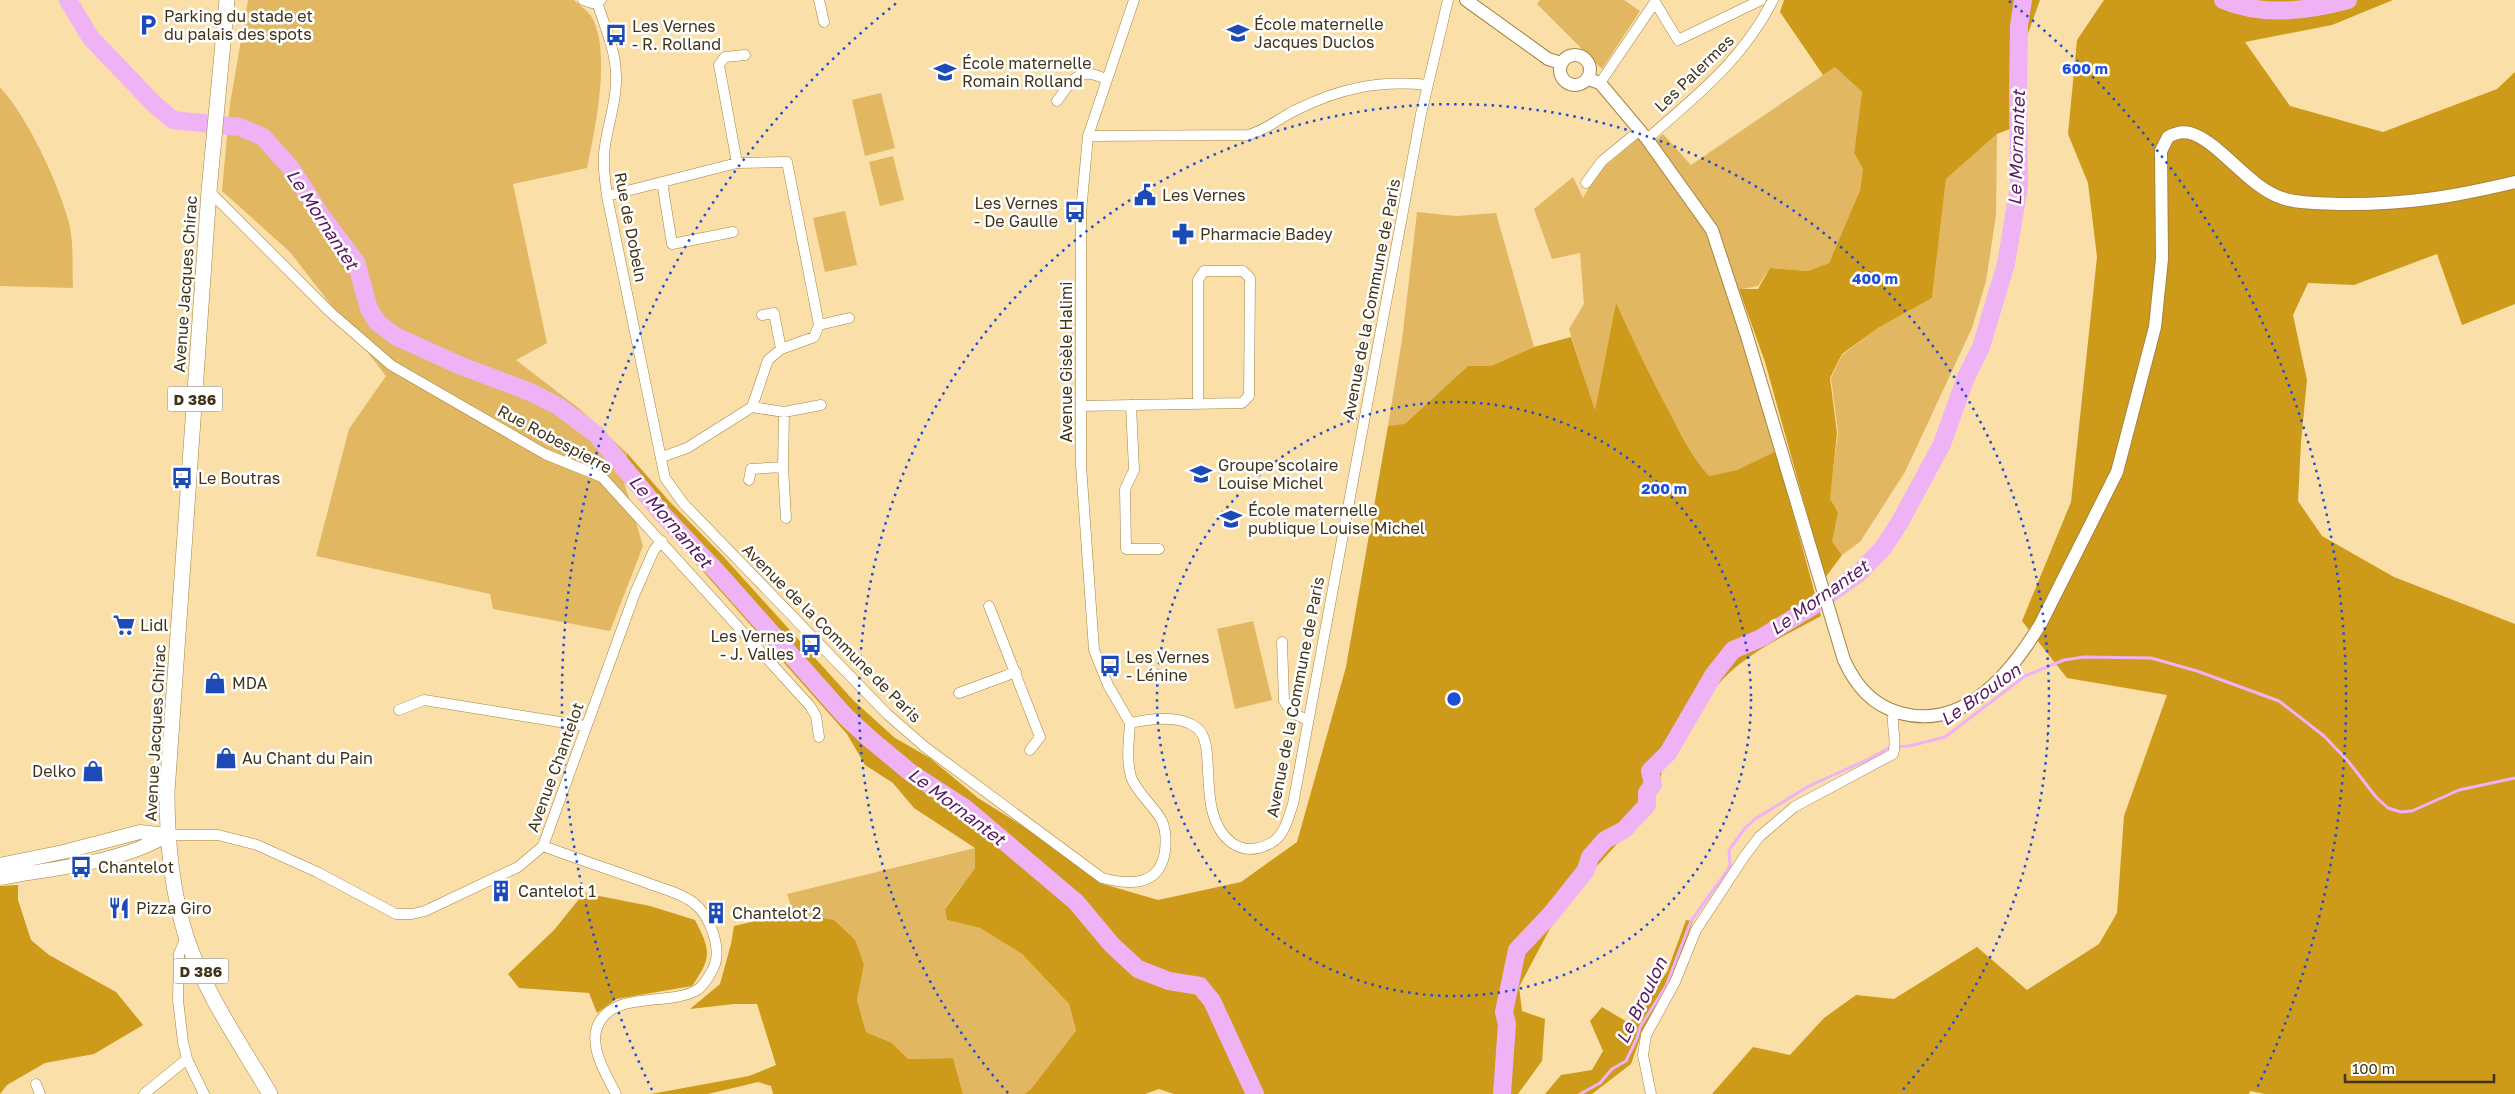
<svg xmlns="http://www.w3.org/2000/svg" width="2515" height="1094" font-family="'Golos Text',sans-serif">
<style>
.green{fill:#e1b761}
.forest{fill:#cd9a19}
.lines{fill:none;stroke-linecap:round;stroke-linejoin:round}
.stream{stroke:#efb2f5;stroke-width:3}
.river{stroke:#efb2f5;stroke-width:18}
.minor-casing{stroke:#a58441;stroke-width:11}
.tertiary-casing{stroke:#a58441;stroke-width:14}
.secondary-casing{stroke:#a58441;stroke-width:15}
.primary-casing{stroke:#a58441;stroke-width:16}
.minor{stroke:#fff;stroke-width:10}
.tertiary{stroke:#fff;stroke-width:12}
.secondary{stroke:#fff;stroke-width:14}
.primary{stroke:#fff;stroke-width:15}
.ring{fill:none;stroke:#1d4ed8;stroke-width:2.5;stroke-dasharray:2.5 5}
.labels{text-anchor:middle;dominant-baseline:central;stroke-width:5;stroke-linejoin:round;paint-order:stroke}
.shield{fill:#fff;stroke:#7a705d;stroke-width:1}
.shield-label{font-size:15px;font-weight:bold;fill:#413317}
.poi-label{font-size:16px;fill:#413317;stroke:#fff;text-anchor:start}
.street-label{font-size:16px;fill:#413317;stroke:#fff}
.water-label{font-size:18px;font-style:italic;fill:#5a1762;stroke:#fff}
.centre{fill:#1d4ed8;stroke:#fff;stroke-width:2.5}
.ring-label{font-size:15px;text-anchor:middle;font-weight:bold;fill:#1d4ed8;stroke:#fff;stroke-width:5;stroke-linejoin:round;paint-order:stroke}
</style>
<rect width="100%" height="100%" fill="#fbdfa9"/>
<!-- green -->
<path class="green" d="M248,0H574C579,5 587,10 591,16C612,50 595,130 587,168L513,184L547,343L516,360L581,410L627,453L624,482L643,546L610,631L493,609L490,594L316,556L349,429L386,376L290,252L222,191L230,104Z
M1540,0H1624L1640,11L1602,69L1537,4Z
M1835,67L1862,92L1854,153L1863,169L1860,190L1829,263L1808,271L1770,268L1758,286L1733,291L1776,451L1737,470L1709,476C1694,460 1685,440 1674,421C1653,383 1634,344 1616,304L1595,411L1569,329L1584,304L1580,253L1552,259L1534,209L1573,177L1583,198L1597,173L1639,138L1646,148L1663,134L1691,165Z
M0,87C28,118 58,182 69,223C74,243 72,267 73,288L0,286Z
M881,93L895,148L865,156L852,100Z
M1997,134L1996,215L1986,281L1972,328L1905,472L1860,542L1842,555L1831,543L1838,511L1829,500L1838,433L1831,378L1842,355L1878,328L1932,298L1946,179Z
M893,156L904,200L880,206L869,162Z
M845,211L857,265L825,272L813,218Z
M1417,212L1456,216L1496,213L1534,347L1491,366H1468L1405,425L1388,426L1402,340Z
M1253,621L1272,700L1235,709L1217,629Z
M975,848V868L945,908L947,920L980,928L1022,954L1069,1004L1076,1032L1031,1089L1024,1094H963L953,1058L908,1059L892,1043L866,1032L857,1000L864,965L834,920L793,912L787,894Z"/>
<!-- forest -->
<path class="forest" d="M1784,0H2040L2026,39V123L1997,134L1946,179L1932,298L1878,328L1842,354L1830,378L1837,433L1830,499L1838,512L1832,542L1842,555L1825,578L1765,362L1739,289H1758L1770,268L1808,271L1829,263L1860,190L1863,169L1854,153L1862,92L1835,67L1823,75L1780,12Z
M2104,0H2393L2332,25L2245,42L2290,106L2383,132L2497,89L2515,72V304L2462,325L2437,254L2354,285L2308,283L2293,315L2307,380L2301,442L2298,501L2322,536L2394,577L2515,624V1094H2265L2250,1091L2249,1094H1712L1753,1047L1790,1055L1824,1018L1856,995L1894,999L1977,947L2027,990L2099,944L2117,913L2124,816L2167,695L2067,678L2022,621L2071,502L2097,257L2088,183L2068,134L2077,40Z
M1616,303C1634,343 1653,382 1674,421C1684,440 1694,459 1709,476L1737,470L1776,451L1821,616C1794,631 1765,644 1741,663C1707,688 1683,736 1662,771L1659,784L1645,813L1577,888L1553,923L1519,987L1522,1011L1545,1019L1542,1061L1518,1094H1174L1159,1089L1145,1094H1024L1031,1089L1076,1031L1069,1004L1022,954L980,928L947,920L945,909L975,868V848L914,808L893,783L865,765L847,734L624,482L627,453L669,501L723,556L853,700L895,738L930,758L978,798L1023,826L1103,884L1158,900L1241,882L1297,842L1346,667L1388,426L1405,424L1468,366H1491L1534,347L1571,337L1595,410Z
M18,885V900L31,940L49,955L116,992L143,1025L94,1054L45,1063L7,1085L0,1094V886Z
M584,893L650,906L695,920C711,951 712,957 692,986L616,999L597,1013L589,993L519,988L508,974L554,930Z
M793,912L834,920L855,940L864,965L857,1000L866,1032L892,1043L908,1059L953,1058L963,1094H773L771,1086L758,1082L708,1094H651L749,1076L776,1065L757,1004H734L690,1009L720,984L731,944L734,926Z
M1686,920L1693,921L1672,981L1644,1027L1631,1064L1592,1094H1545L1561,1075L1592,1070L1603,1051L1590,1021L1602,1007L1629,1023L1667,972Z"/>
<g class="lines">
<!-- stream -->
<path class="stream" d="M1580,1094L1600,1083L1612,1069L1626,1061L1637,1038L1640,1027L1666,986L1691,921L1727,871L1730,865L1729,850L1745,828L1755,819L1809,786L1869,759L1890,747L1909,746L1945,737L2025,676L2064,660L2084,657L2151,658L2197,671L2279,701L2324,736L2348,761L2376,797L2388,808L2401,812L2412,811L2459,790L2515,778"/>
<!-- river -->
<path class="river" d="M68,0L90,37L154,104L173,120L240,127L263,137L291,168L322,217L356,262L369,309L377,322L395,336L459,365L530,392L558,406L596,434L663,515L718,573L846,717L870,739L911,773L965,808L1076,902L1112,945L1138,969L1169,981L1200,986L1212,1001L1255,1094
M2223,0C2263,17 2307,11 2348,0
M1502,1094L1507,1024L1504,1012L1517,950L1551,914L1586,870L1590,857L1605,840L1624,830L1647,805V793L1653,784L1650,771L1668,753L1714,674L1733,650L1761,638L1813,606L1859,573L1883,548L1900,522L1942,444L1966,377L1981,347L2006,264L2019,186L2018,96L2019,26L2023,0"/>
<!-- minor casing -->
<g class="minor-casing">
<path id="minor" d="M583,0L592,3L601,0
M819,0L824,22
M597,2C605,27 616,51 616,77C617,101 608,123 605,146C602,162 605,180 607,196L665,478L683,503L887,714L925,747L1102,878C1129,885 1160,887 1165,851C1166,842 1166,830 1162,821C1154,806 1137,793 1131,777C1126,758 1129,742 1130,723
M1600,83L1655,2L1678,40L1761,0
M1057,101C1072,81 1078,65 1105,79
M1088,136L1248,135C1267,130 1279,118 1296,110C1340,88 1379,80 1428,85
M1647,139C1697,95 1742,61 1773,0
M662,182L672,244L733,232
M1586,183L1602,161L1640,130
M209,191L330,312L391,365L545,454L602,477L810,706L816,716L819,737
M607,196L737,163
M762,315L774,313L781,349
M819,325L849,318
M1131,405L1134,470L1125,489L1126,549H1159
M1081,406L1242,403L1249,396L1250,278L1243,271H1204L1198,280V403
M752,407L784,412L821,405
M784,412L783,467L786,518
M662,457L687,448L752,407L768,360L781,349L814,337L819,325L787,162L737,163L719,65L725,57L745,55
M749,480L751,469L783,467
M989,606L1040,737L1030,750
M1282,642L1284,701L1292,713L1308,720
M959,693L1016,672
M399,710L424,700L585,726
M1130,723C1150,719 1179,714 1197,728C1219,745 1194,815 1232,843C1245,852 1258,850 1271,843C1285,835 1288,818 1293,804L1421,114L1448,0
M1130,723L1108,685L1094,650L1081,465V212L1088,136L1134,0
M167,835H218L257,845L317,872L396,914H412L425,911L518,867L543,846L635,593L654,550L662,541
M543,846C578,859 614,871 650,884C663,889 684,894 695,904C702,910 707,918 710,925C716,939 720,955 713,969C708,977 705,985 697,990C670,1006 615,991 599,1023C587,1045 606,1074 616,1094
M186,937L179,954L178,1000L183,1042L187,1059L204,1094
M36,1084L40,1094
M144,1094L187,1059
M1651,1094L1643,1055L1646,1035L1675,982L1696,930L1744,857L1759,837L1794,807L1893,754C1898,740 1890,726 1894,711"/>
</g>
<!-- tertiary casing -->
<g class="tertiary-casing">
<path id="tertiary" d="M1466,0L1548,59L1561,63
M1560 70a15 15 0 1 1 30 0a15 15 0 1 1-30 0Z
M1588,79L1600,83L1647,139L1712,230L1746,333L1844,660C1856,686 1872,705 1900,713C1965,731 2012,672 2041,623L2117,472L2155,327L2162,259L2161,151L2168,137C2175,133 2182,131 2190,133C2219,141 2248,187 2282,198C2300,204 2321,203 2339,204C2404,205 2452,197 2515,182"/>
</g>
<!-- secondary casing -->
<g class="secondary-casing">
<path id="secondary" d="M0,865L63,852L140,832L167,835
M0,878C53,868 121,863 167,835"/>
</g>
<!-- primary casing -->
<g class="primary-casing">
<path id="primary" d="M227,0L209,191L167,792C167,841 171,889 186,936C204,992 240,1043 270,1094"/>
</g>
<!-- minor -->
<use href="#minor" class="minor"/>
<!-- tertiary -->
<use href="#tertiary" class="tertiary"/>
<!-- secondary -->
<use href="#secondary" class="secondary"/>
<!-- primary -->
<use href="#primary" class="primary"/>
</g>
<!-- distance rings -->
<g class="ring">
<circle cx="1454" cy="699" r="297"/>
<path d="M1008 1093A595 595 0 1 1 1900 1093"/>
<path d="M652 1090A892 892 0 0 1 899 1M2009 1A892 892 0 0 1 2256 1090"/>
</g>
<!-- icons -->
<defs>
<g id="parking-bare" transform="scale(1.725)"><path d="M-3.5-5.5H1a3.5 3.5 0 0 1 0 7H-1V5.5H-3.5ZM-1-3.4V-.6H.8a1.4 1.4 0 0 0 0-2.8Z" fill="#1c4ab7" stroke="#fff" stroke-width="2.5" paint-order="stroke"/></g>
<g id="school-bare" transform="scale(1.725)"><path d="M0-5L7-2L0 1L-7-2ZM-4 1L0 2.5L4 1V4Q0 6-4 4Z" fill="#1c4ab7" stroke="#fff" stroke-width="2.5" paint-order="stroke"/></g>
<g id="bus-bare" transform="scale(1.725)"><path d="M-5-6H5V4H4V6H2V4H-2V6H-4V4H-5ZM-3.5-4V0h7V-4ZM-3.5 1.2v1.5H-2V1.2ZM2 1.2v1.5H3.5V1.2Z" fill="#1c4ab7" stroke="#fff" stroke-width="2.5" paint-order="stroke"/></g>
<g id="civic-bare" transform="scale(1.725)"><path d="M-.6-6.5H3V-4.5H.6V-3L4-1V1h2V6H-6V1h2V-1L-.6-3ZM-1.2 2.5V6h2.4V2.5Z" fill="#1c4ab7" stroke="#fff" stroke-width="2.5" paint-order="stroke"/></g>
<g id="pharmacy-bare" transform="scale(1.725)"><path d="M-2-6h4v4h4v4h-4v4h-4v-4h-4v-4h4Z" fill="#1c4ab7" stroke="#fff" stroke-width="2.5" paint-order="stroke"/></g>
<g id="supermarket-bare" transform="scale(1.725)"><path d="M-6-5.5h2.5l.6 2H6L4.5 2H-2.5L-4.4-4H-6ZM-1.5 3.2a1.3 1.3 0 1 0 .1 0ZM3 3.2a1.3 1.3 0 1 0 .1 0Z" fill="#1c4ab7" stroke="#fff" stroke-width="2.5" paint-order="stroke"/></g>
<g id="shop-bare" transform="scale(1.725)"><path d="M-5-2.5h2.3a2.7 3.5 0 0 1 5.4 0H5L5.5 6h-11ZM-1.5-2.5h3a1.5 2.3 0 0 0-3 0Z" fill="#1c4ab7" stroke="#fff" stroke-width="2.5" paint-order="stroke"/></g>
<g id="building-bare" transform="scale(1.725)"><path d="M-4-6H4V6H1V3H-1V6H-4ZM-2.5-4.3h1.7v1.8h-1.7ZM.8-4.3h1.7v1.8H.8ZM-2.5-1h1.7V.8h-1.7ZM.8-1h1.7V.8H.8Z" fill="#1c4ab7" stroke="#fff" stroke-width="2.5" paint-order="stroke"/></g>
<g id="restaurant-bare" transform="scale(1.725)"><path d="M-5-6h1v4h1v-4h1v4h1v-4h1v5L-1.5 .5V6h-2V.5L-5-1ZM5-6V6H3V1.5H1.5Q1.5-4 5-6Z" fill="#1c4ab7" stroke="#fff" stroke-width="2.5" paint-order="stroke"/></g>
</defs>
<g fill-rule="evenodd">
<use href="#parking-bare" x="148" y="25"/>
<use href="#school-bare" x="1238" y="33"/>
<use href="#bus-bare" x="616" y="35"/>
<use href="#school-bare" x="945" y="72"/>
<use href="#civic-bare" x="1145" y="195"/>
<use href="#bus-bare" x="1075" y="212"/>
<use href="#pharmacy-bare" x="1183" y="234"/>
<use href="#school-bare" x="1201" y="474"/>
<use href="#bus-bare" x="182" y="478"/>
<use href="#school-bare" x="1231" y="519"/>
<use href="#supermarket-bare" x="124" y="625"/>
<use href="#bus-bare" x="811" y="645"/>
<use href="#bus-bare" x="1110" y="666"/>
<use href="#shop-bare" x="215" y="683"/>
<use href="#shop-bare" x="226" y="758"/>
<use href="#shop-bare" x="93" y="771"/>
<use href="#bus-bare" x="81" y="867"/>
<use href="#building-bare" x="501" y="891"/>
<use href="#restaurant-bare" x="119" y="908"/>
<use href="#building-bare" x="716" y="913"/>
</g>
<g class="labels">
<!-- shield labels -->
<g class="shield">
<rect x="167.5" y="386.5" width="55" height="25" rx="4"/>
<rect x="173.5" y="958.5" width="55" height="25" rx="4"/>
</g>
<g class="shield-label">
<text x="195" y="399">D 386</text>
<text x="201" y="971">D 386</text>
</g>
<!-- poi labels -->
<g class="poi-label">
<text x="164" y="16">Parking du stade et<tspan x="164" dy="18">du palais des spots</tspan></text>
<text x="1254" y="24">École maternelle<tspan x="1254" dy="18">Jacques Duclos</tspan></text>
<text x="632" y="26">Les Vernes<tspan x="632" dy="18">- R. Rolland</tspan></text>
<text x="962" y="63">École maternelle<tspan x="962" dy="18">Romain Rolland</tspan></text>
<text x="1162" y="195">Les Vernes</text>
<text x="1058" y="203" text-anchor="end">Les Vernes<tspan x="1058" dy="18">- De Gaulle</tspan></text>
<text x="1200" y="234">Pharmacie Badey</text>
<text x="1218" y="465">Groupe scolaire<tspan x="1218" dy="18">Louise Michel</tspan></text>
<text x="198" y="478">Le Boutras</text>
<text x="1248" y="510">École maternelle<tspan x="1248" dy="18">publique Louise Michel</tspan></text>
<text x="140" y="625">Lidl</text>
<text x="794" y="636" text-anchor="end">Les Vernes<tspan x="794" dy="18">- J. Valles</tspan></text>
<text x="1126" y="657">Les Vernes<tspan x="1126" dy="18">- Lénine</tspan></text>
<text x="232" y="683">MDA</text>
<text x="242" y="758">Au Chant du Pain</text>
<text x="76" y="771" text-anchor="end">Delko</text>
<text x="98" y="867">Chantelot</text>
<text x="518" y="891">Cantelot 1</text>
<text x="136" y="908">Pizza Giro</text>
<text x="732" y="913">Chantelot 2</text>
</g>
<!-- street labels -->
<g class="street-label">
<text transform="translate(1694 73) rotate(-44)">Les Palermes</text>
<text transform="translate(631 227) rotate(79)">Rue de Dobeln</text>
<text transform="translate(185 284) rotate(-86)">Avenue Jacques Chirac</text>
<text transform="translate(1371 299) rotate(-79)">Avenue de la Commune de Paris</text>
<text transform="translate(1066 362) rotate(-90)">Avenue Gisèle Halimi</text>
<text transform="translate(555 439) rotate(28)">Rue Robespierre</text>
<text transform="translate(832 633) rotate(45)">Avenue de la Commune de Paris</text>
<text transform="translate(1295 697) rotate(-79)">Avenue de la Commune de Paris</text>
<text transform="translate(155 733) rotate(-87)">Avenue Jacques Chirac</text>
<text transform="translate(555 767) rotate(-70)">Avenue Chantelot</text>
</g>
<!-- water labels -->
<g class="water-label">
<text transform="translate(2016 148) rotate(-88)">Le Mornantet</text>
<text transform="translate(323 219) rotate(57)">Le Mornantet</text>
<text transform="translate(671 521) rotate(49)">Le Mornantet</text>
<text transform="translate(1819 597) rotate(-35)">Le Mornantet</text>
<text transform="translate(1980 694) rotate(-35)">Le Broulon</text>
<text transform="translate(957 806) rotate(37)">Le Mornantet</text>
<text transform="translate(1641 1000) rotate(-64)">Le Broulon</text>
</g>
</g>
<circle cx="1454" cy="699" r="8" class="centre"/>
<g class="ring-label">
<text x="2085" y="74">600 m</text>
<text x="1875" y="284">400 m</text>
<text x="1664" y="494">200 m</text>
</g>
<!-- scale -->
<path d="M2345 1074v8h149v-8" fill="none" stroke="#413317" stroke-width="2.5"/>
<text x="2352" y="1074" font-size="15" fill="#413317" stroke="#ffffff" stroke-width="4" paint-order="stroke">100 m</text>
</svg>
